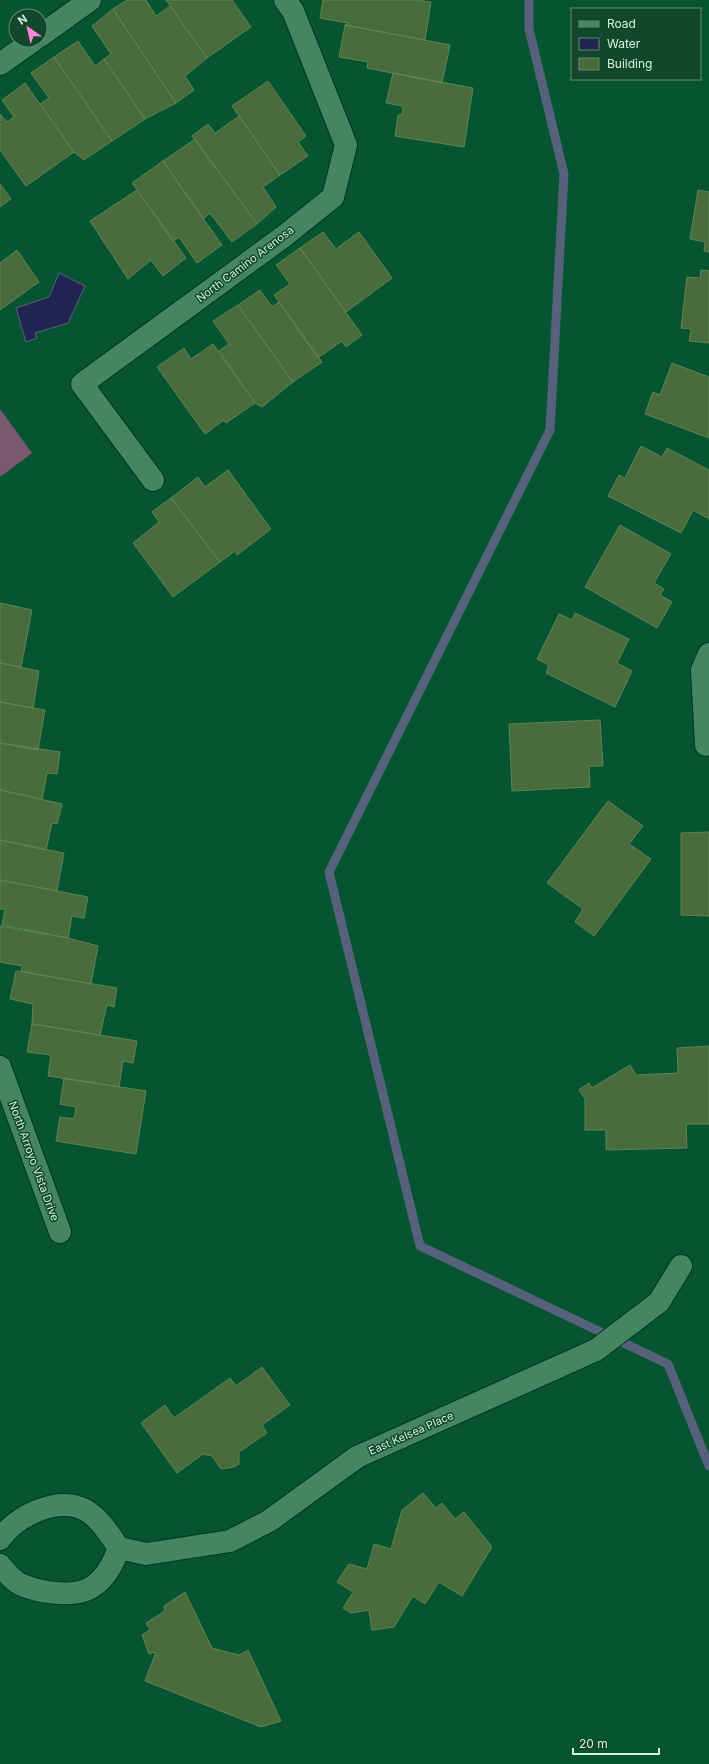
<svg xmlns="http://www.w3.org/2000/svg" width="709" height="1764" font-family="Inter,sans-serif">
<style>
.green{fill:#7a586f}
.water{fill:#222452;stroke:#56627c}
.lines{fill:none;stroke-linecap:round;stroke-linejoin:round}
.stream{stroke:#56627c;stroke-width:9}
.building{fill:#496c3d;stroke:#5e8551}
.minor-casing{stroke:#00371e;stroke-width:24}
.minor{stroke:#448662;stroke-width:22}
.labels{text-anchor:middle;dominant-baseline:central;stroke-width:3;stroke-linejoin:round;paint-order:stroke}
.street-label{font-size:11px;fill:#d1f3de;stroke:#12472d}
</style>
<rect width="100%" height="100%" fill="#075433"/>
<!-- green -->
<path class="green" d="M0,409L32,453L0,477Z"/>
<!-- water -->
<path class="water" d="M59,273L85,286L68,323L35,333L37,338L26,342L16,308L49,297Z"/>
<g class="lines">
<!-- stream -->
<path class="stream" d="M529,0V29L564,174L550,430L329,872L420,1246L668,1364L709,1466"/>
</g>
<!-- building -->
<path class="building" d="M127,0H146L156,16L170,6L207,58L185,76L194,90L176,103L113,9Z
M166,0H232L251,27L207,58Z
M323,0H416L431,2L425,40L345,25L348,23L320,18Z
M113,9L176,103L145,119L104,59L111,54L92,26Z
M345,25L450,45L442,83L367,68L368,62L339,57Z
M78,41L95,66L104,59L145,119L112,141L54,57Z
M54,57L112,141L84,160L74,152L40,104L49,98L31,73Z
M393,73L473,88L464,147L395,136L398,115H402L403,106L386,103Z
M268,81L306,136L298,142L308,156L280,175L232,106Z
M25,83L74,152L26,186L0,150V114L7,122L14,117L2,100Z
M239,116L280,175L263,187L276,207L257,224L192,136L208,124L215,133Z
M195,139L257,224L232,242L210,213L203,219L163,161Z
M163,161L222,245L197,263L179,237L173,241L132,183Z
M0,184L11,199L0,207Z
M137,190L186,258L163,276L151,260L128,279L90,221Z
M698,190L709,192V252L704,251L705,242L690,239Z
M323,232L336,249L359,232L392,278L346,312L300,248Z
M300,248L362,335L346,347L342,341L318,358L274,295L290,284L276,265Z
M17,250L39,282L0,310V263Z
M701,270L709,271V343L689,341L691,329L681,328L687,277L700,278Z
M260,290L272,307L279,302L322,362L293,382L238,305Z
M238,305L293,382L262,407L255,403L219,351L229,344L213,321Z
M213,344L255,403L226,423L224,420L205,434L157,367L184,348L191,359Z
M672,363L709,377V438L645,414L653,392L660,395Z
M641,446L662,457L667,448L709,470V519L693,510L681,533L608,496L619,475L625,478Z
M228,470L271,529L237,555L235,551L220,562L171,498L198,477L205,487Z
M171,498L220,562L173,597L133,543L159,522L152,512Z
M620,525L671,554L654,583L664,589L660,595L672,602L657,628L585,587Z
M0,603L32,610L21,667L0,663Z
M575,613L629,639L617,663L632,671L615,707L546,673L549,665L537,659L559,614L572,620Z
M0,663L39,671L33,708L0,702Z
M0,702L45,710L38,750L0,743Z
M600,720L603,766H589L590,787L512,791L509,724Z
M0,743L60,752L57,774L47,773L42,799L0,790Z
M0,790L62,804L57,824L52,823L46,850L0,840Z
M608,801L643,826L629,844L651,859L594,936L575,922L583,909L547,883Z
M709,832V916L681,915V833Z
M0,840L64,853L57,891L0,880Z
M0,880L88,897L84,918L72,916L68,938L2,925L5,909H0Z
M0,926L68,938L98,946L91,984L21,971L22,966L0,962Z
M16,971L117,988L114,1007L107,1005L100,1035L32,1024L33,1004L10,999Z
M32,1024L137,1041L133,1063L123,1061L119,1087L48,1076L51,1055L27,1052Z
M709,1046V1124H686L687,1148L606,1150V1130H585V1099L579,1090L589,1083L592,1088L630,1065L636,1075L678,1073L677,1048Z
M64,1078L146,1091L136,1154L56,1141L60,1117L74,1119L76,1107L60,1104Z
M262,1367L290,1405L262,1425L267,1433L239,1452V1464L234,1467L221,1469L212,1456L203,1454L177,1473L141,1423L165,1405L174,1418L230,1378L236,1386Z
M423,1493L436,1508L442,1503L455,1519L464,1512L492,1547L462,1596L439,1582L425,1604L413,1596L394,1627L372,1630L369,1610L351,1613L343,1608L353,1592L337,1582L349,1564L367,1569L374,1544L391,1549L402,1510Z
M185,1592L212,1648L239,1655L248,1650L281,1721L261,1727L145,1681L156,1652L149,1654L142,1635L150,1630L146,1623L165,1611L164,1606Z"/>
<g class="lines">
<!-- minor casing -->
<g class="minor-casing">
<path id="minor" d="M40,36L90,0
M0,64L34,40
M153,480L82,384L283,237L333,197L346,145L293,11L285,0
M706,745L702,670L709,654
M0,1067L60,1232
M0,1539C17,1515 59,1495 87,1511C100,1519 110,1535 119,1548C113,1564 104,1583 86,1590C68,1597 37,1592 20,1584C12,1580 6,1572 0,1565
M119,1548L146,1554L230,1541L269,1521L357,1457L596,1350L659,1302L681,1266"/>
</g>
<!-- minor -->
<use href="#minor" class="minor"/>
</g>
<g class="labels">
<!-- street labels -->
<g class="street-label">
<text transform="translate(245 264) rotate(-37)">North Camino Arenosa</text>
<text transform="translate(34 1161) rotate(70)">North Arroyo Vista Drive</text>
<text transform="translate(411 1433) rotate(-24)">East Kelsea Place</text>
</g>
</g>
<!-- legend -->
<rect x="571" y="8" width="130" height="72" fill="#12472d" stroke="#5e8c74"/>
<rect x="579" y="21" width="20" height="6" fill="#448662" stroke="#5e8c74"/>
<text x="607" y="28" font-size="12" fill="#d1f3de">Road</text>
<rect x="579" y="38" width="20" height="12" fill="#222452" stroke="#5e8c74"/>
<text x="607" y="48" font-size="12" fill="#d1f3de">Water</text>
<rect x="579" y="58" width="20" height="12" fill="#496c3d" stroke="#5e8c74"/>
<text x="607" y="68" font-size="12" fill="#d1f3de">Building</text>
<!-- north arrow -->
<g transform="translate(28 28) rotate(326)"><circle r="19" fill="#12472d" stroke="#5e8c74"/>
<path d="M0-3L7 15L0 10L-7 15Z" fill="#ff85df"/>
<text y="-6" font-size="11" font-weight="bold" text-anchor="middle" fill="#d1f3de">N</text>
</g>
<!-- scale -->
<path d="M573 1748v6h86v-6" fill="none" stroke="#d1f3de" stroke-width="2"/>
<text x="579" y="1748" font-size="12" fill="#d1f3de" stroke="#12472d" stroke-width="3" paint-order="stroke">20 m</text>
</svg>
